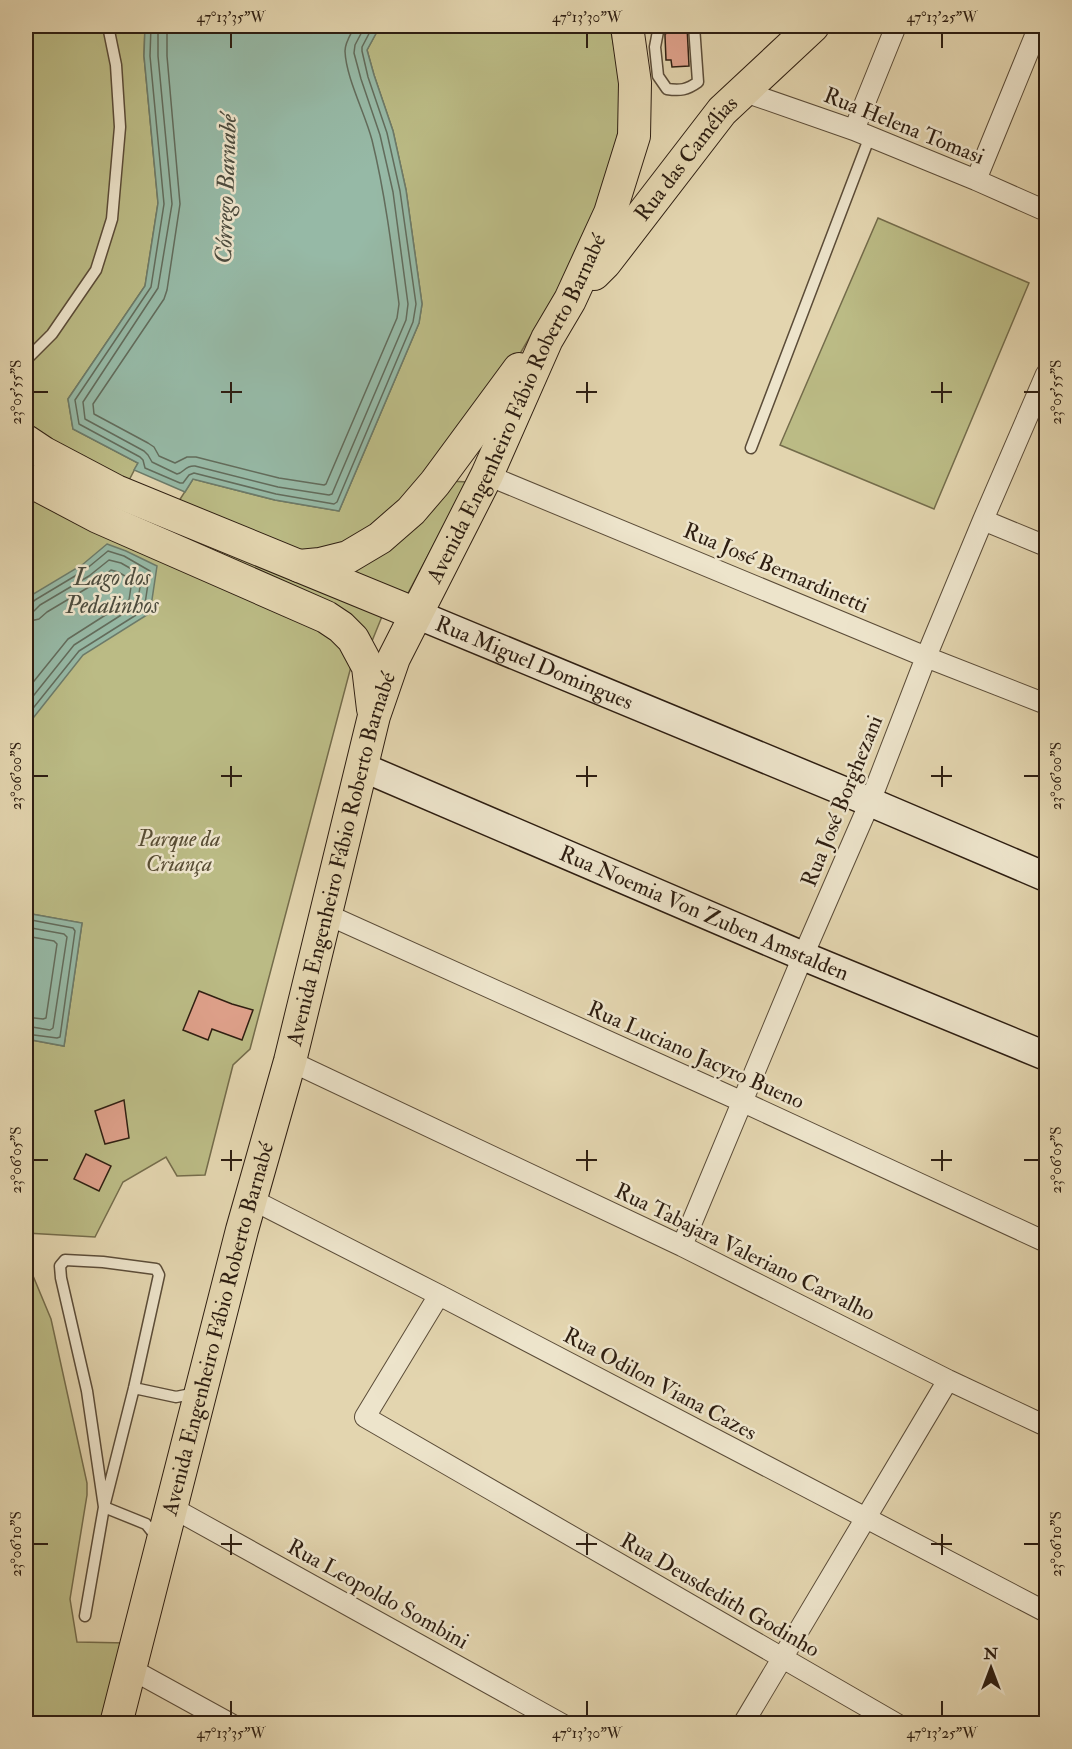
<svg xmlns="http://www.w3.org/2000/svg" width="1072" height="1749" font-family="'IM FELL Double Pica',serif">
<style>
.green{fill:#bbbb85;stroke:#746c4b;stroke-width:1.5}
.water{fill:#96b9a6;stroke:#6c7b6a;stroke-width:1.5}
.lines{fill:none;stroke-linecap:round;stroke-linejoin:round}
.shore{stroke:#626c5c;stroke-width:1.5}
.building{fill:#dfa18b;stroke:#2e1e11;stroke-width:1.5}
.lane-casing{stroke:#5b4c38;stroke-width:13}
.street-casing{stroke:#5b4c38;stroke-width:22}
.secondary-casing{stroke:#2e1e11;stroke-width:31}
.primary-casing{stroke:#2e1e11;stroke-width:34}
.lane{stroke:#ede4cb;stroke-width:10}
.street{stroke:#ede4cb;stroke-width:20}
.secondary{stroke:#ede4cb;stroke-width:28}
.primary{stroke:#e3d5af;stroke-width:32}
.ticks{fill:none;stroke:#2e1e11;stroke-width:2}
.labels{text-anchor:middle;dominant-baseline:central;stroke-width:5;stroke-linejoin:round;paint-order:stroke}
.street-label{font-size:22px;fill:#2e1e11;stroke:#ede4cb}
.park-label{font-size:22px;font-style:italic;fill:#584d34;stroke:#ede4cb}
.water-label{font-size:24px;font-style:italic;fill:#4d4c3e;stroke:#ede4cb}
.neatline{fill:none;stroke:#2e1e11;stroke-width:2}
.ticks-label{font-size:15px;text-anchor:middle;fill:#2e1e11}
</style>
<rect width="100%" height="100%" fill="#e3d5af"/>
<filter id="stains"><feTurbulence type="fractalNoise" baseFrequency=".00333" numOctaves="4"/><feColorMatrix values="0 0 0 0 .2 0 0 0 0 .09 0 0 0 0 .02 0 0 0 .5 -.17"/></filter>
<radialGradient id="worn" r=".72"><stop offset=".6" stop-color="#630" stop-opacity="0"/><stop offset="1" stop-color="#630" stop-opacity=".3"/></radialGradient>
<!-- green -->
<path class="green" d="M26,26H145L144,56L158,203L145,286L68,399L73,429L138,463L127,484L26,427Z
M385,26H610L617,63L622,111L610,174L590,235L521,352L423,479L363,535L308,556L177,504L193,479L275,500L339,511L419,323L422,304L406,190L393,131L374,75L367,50L379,28Z
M878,218L1029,283L934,509L780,445Z
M26,457L383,614L370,646L26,468Z
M448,481L467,482L407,595L345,572Z
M26,491L329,629L353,659L250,1049L233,1065L205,1175L177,1176L166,1157L123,1182L95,1237L26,1233V1039L64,1046L82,923L26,913Z
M26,1259L51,1319L87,1483V1495L70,1599L77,1642L127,1643L101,1723H26Z"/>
<!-- water -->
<path class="water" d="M145,26H385L379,28L367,50L374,75L393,131L406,190L422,304L419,323L339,511L275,500L193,479L185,492L134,470L138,463L73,429L68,399L145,286L158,203L144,56Z
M107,544L126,551L157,566L150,613L83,655L26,727V603L30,596L82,565Z
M26,913L82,923L64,1046L26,1039Z"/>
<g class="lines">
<!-- shore -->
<path class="shore" d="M151,26L150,56L164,204L151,287L75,400L79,424L140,457L143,460L145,468L180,483H183L189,475L194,473L276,494L334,504L337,502L413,322L416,304L400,191L387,133L368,77L362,51V47L373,26
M158,26V56L172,204L158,288L83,402L85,419L144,451L148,455L152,462L177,474C184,473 185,465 195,466L278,487L329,495L332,494L406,320L408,304L393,192L380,135L361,79L354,53L355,45L365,26
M167,26V56L180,204L167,290L164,299L93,404L94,414L148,443L154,447L159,456L175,463L187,457H196L279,478L324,485L326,484L397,318L399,304C392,249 385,193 372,140C365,113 346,78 345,51C345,42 351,34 355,26
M26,605L31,604L35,600L85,570L108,551L124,556L150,571L144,610L79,651L26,717
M26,613L34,611L40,605L89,576L109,560L121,563L142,575L137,605L74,645L26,705
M26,622L39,619L47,612L94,584L111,570L118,572L132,580L129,600L68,639L26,691
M26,919L73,928L75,931L60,1037L57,1038L26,1034
M26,927L64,934L67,937L53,1028L50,1030L26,1026
M26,936L54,941L57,944L46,1018L43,1019L26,1017"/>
</g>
<!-- building -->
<path class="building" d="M667,26H687L689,66L672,67L671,60H666L665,36V34L667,33Z
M199,991L232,1004L253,1010L242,1040L212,1029L208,1040L183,1030Z
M124,1100L129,1138L105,1144L95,1111Z
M86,1154L111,1166L99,1191L74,1179Z"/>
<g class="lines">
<!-- lane casing -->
<g class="lane-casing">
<path id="lane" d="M659,26L655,47L658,76L667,89C680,91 687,90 698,82L694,26
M26,360L52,334L96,270L112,219L120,127L116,65L108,26
M751,448L870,136
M134,1388L176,1397L196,1393
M85,1616L104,1507L134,1388L159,1275L156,1269L103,1262L65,1260L60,1266L61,1278L87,1391L104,1507L146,1524L158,1539"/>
</g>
<!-- street casing -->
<g class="street-casing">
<path id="street" d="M742,91L854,130L976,180L1046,211
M854,130L896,26
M976,180L1039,26
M487,475L926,657L1046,704
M983,520L1046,546
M326,914L743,1102L1046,1242
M290,1061L682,1246L948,1380L1046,1426
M251,1199L439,1295L1046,1612
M682,1246L803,956L870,802L926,657L983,520L1046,374
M439,1295L365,1417L897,1724
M171,1507L562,1724
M131,1669L231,1724
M743,1724L948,1380"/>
</g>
<!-- secondary casing -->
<g class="secondary-casing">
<g id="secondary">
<path id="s1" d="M416,614L870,802L1046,877"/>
<path id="s2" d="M362,767L803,956L1046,1056"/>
</g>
</g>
<!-- primary casing -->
<g class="primary-casing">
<g id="primary">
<path id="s3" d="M594,274L605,263L722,111L813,26"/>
<path d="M26,441L44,453L116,491L416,614"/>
<path d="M26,479L98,517L326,617L341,627L353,639L368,667L373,709"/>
<path d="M299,566L320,564L348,557L380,538L411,511L435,483L519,369"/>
<path id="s4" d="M116,1724L242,1230L290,1061L374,716L394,658L487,475L547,339L570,300L610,213L634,136L635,83L627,26"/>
</g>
</g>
<!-- lane -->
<use href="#lane" class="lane"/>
<!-- street -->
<use href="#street" class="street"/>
<!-- secondary -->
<use href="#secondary" class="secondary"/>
<!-- primary -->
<use href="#primary" class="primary"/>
</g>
<!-- ticks -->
<path class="ticks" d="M231,33V48M587,33V48M942,33V48M231,382V403M587,382V403M942,382V403M33,392H48M221,392H242M576,392H597M931,392H952M1024,392H1039M231,766V787M587,766V787M942,766V787M33,776H48M221,776H242M576,776H597M931,776H952M1024,776H1039M231,1150V1171M587,1150V1171M942,1150V1171M33,1160H48M221,1160H242M576,1160H597M931,1160H952M1024,1160H1039M231,1534V1555M587,1534V1555M942,1534V1555M33,1544H48M221,1544H242M576,1544H597M931,1544H952M1024,1544H1039M231,1701V1716M587,1701V1716M942,1701V1716"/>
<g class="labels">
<!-- street labels -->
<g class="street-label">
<text transform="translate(904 126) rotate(22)">Rua Helena Tomasi</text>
<text stroke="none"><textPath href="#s3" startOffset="148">Rua das Camélias</textPath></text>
<text stroke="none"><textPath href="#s4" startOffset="1380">Avenida Engenheiro Fábio Roberto Barnabé</textPath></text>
<text transform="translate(776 568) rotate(23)">Rua José Bernardinetti</text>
<text stroke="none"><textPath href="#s1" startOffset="128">Rua Miguel Domingues</textPath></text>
<text transform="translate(842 801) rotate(-68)">Rua José Borghezani</text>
<text stroke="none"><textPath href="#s4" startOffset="894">Avenida Engenheiro Fábio Roberto Barnabé</textPath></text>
<text stroke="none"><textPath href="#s2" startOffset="372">Rua Noemia Von Zuben Amstalden</textPath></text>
<text transform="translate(696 1055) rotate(24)">Rua Luciano Jacyro Bueno</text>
<text transform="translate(745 1252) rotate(26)">Rua Tabajara Valeriano Carvalho</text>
<text stroke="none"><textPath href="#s4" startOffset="408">Avenida Engenheiro Fábio Roberto Barnabé</textPath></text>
<text transform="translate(660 1384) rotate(28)">Rua Odilon Viana Cazes</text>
<text transform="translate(378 1594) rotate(29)">Rua Leopoldo Sombini</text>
<text transform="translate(720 1595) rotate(30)">Rua Deusdedith Godinho</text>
</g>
<!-- park labels -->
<g class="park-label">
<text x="179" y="839">Parque da<tspan x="179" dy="25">Criança</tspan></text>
</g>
<!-- water labels -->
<g class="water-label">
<text transform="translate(226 189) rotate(-88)">Córrego Barnabé</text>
<text x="112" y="577">Lago dos<tspan x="112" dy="28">Pedalinhos</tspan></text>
</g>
</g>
<!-- margin -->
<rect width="1072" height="1749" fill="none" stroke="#e3d5af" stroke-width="66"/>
<!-- north arrow -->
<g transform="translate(991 1668)" stroke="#ede4cb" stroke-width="4.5" paint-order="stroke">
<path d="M0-4.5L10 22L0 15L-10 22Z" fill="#2e1e11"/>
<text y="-9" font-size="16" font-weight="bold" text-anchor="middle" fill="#2e1e11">N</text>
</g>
<rect x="33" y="33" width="1006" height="1683" class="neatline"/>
<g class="ticks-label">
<text x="231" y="22">47°13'35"W</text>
<text x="587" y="22">47°13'30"W</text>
<text x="942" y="22">47°13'25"W</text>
<text transform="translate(16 392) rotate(-90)" y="5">23°05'55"S</text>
<text transform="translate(1056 392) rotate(-90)" y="5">23°05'55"S</text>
<text transform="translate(16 776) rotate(-90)" y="5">23°06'00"S</text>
<text transform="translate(1056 776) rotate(-90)" y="5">23°06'00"S</text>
<text transform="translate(16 1160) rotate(-90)" y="5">23°06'05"S</text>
<text transform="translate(1056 1160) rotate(-90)" y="5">23°06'05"S</text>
<text transform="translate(16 1544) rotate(-90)" y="5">23°06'10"S</text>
<text transform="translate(1056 1544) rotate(-90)" y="5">23°06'10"S</text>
<text x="231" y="1738">47°13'35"W</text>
<text x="587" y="1738">47°13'30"W</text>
<text x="942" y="1738">47°13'25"W</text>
</g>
<rect width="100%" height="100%" filter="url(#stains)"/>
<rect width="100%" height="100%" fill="url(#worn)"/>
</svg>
